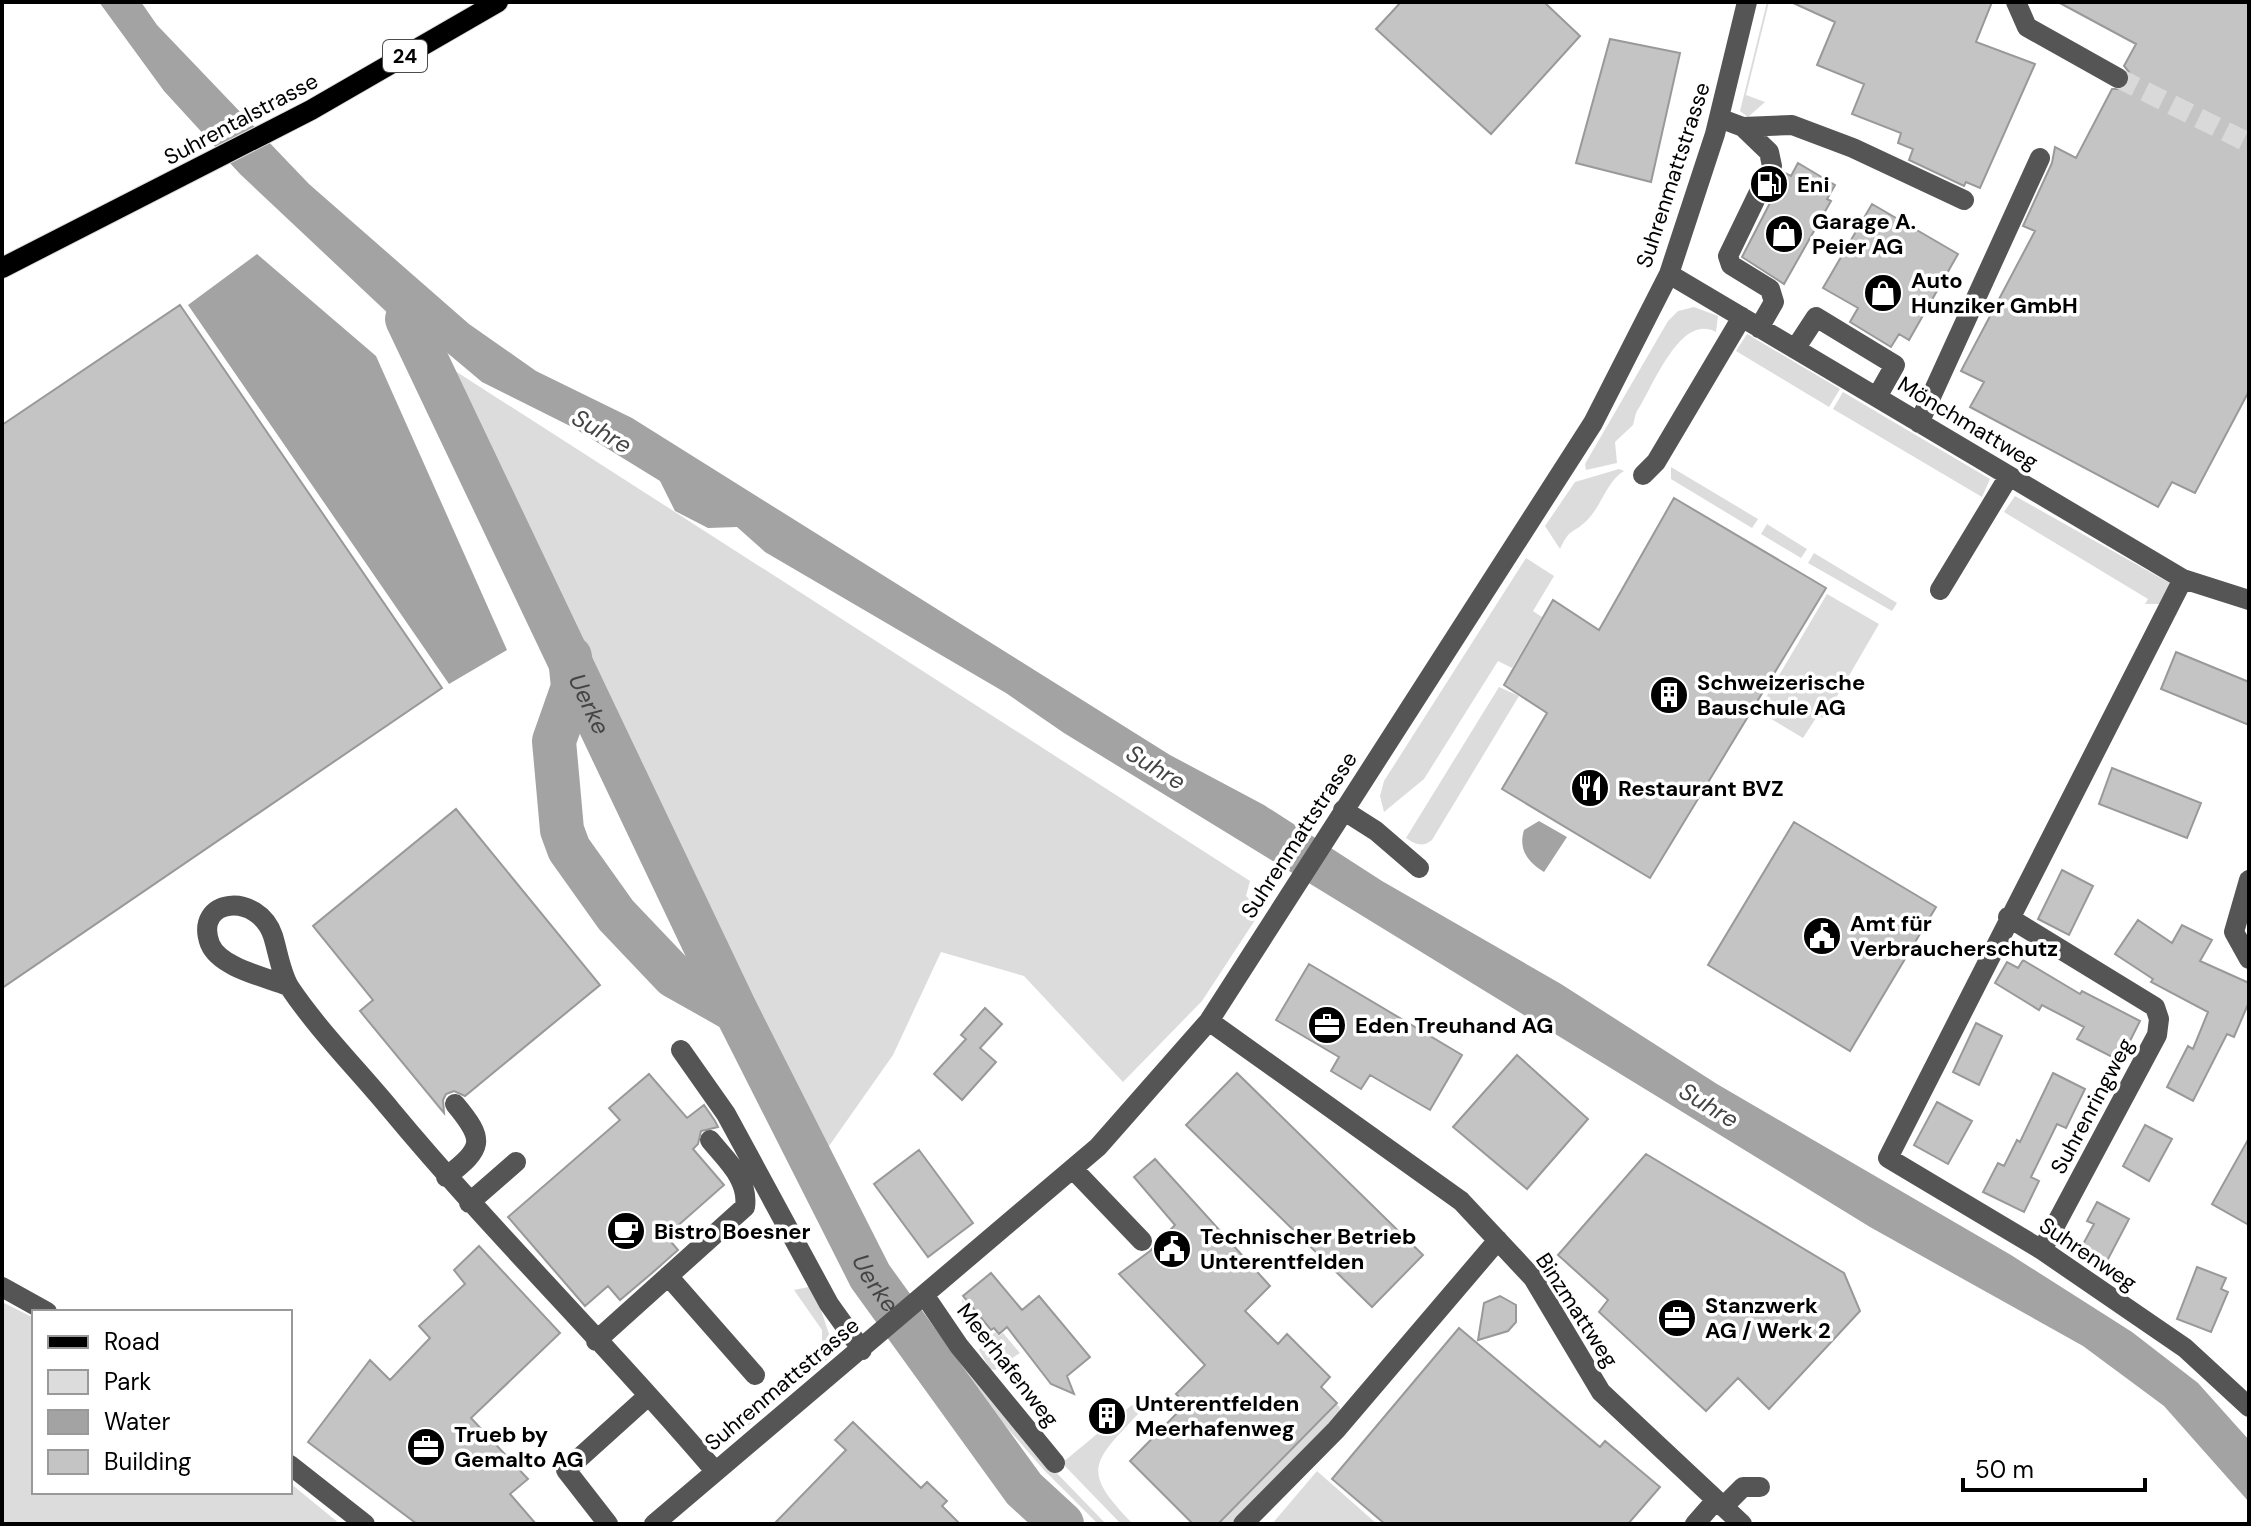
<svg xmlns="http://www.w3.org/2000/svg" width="2251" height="1526" font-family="'DM Sans',sans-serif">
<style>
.green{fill:#dcdcdc}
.water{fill:#a3a3a3}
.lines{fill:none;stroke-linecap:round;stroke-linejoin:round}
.river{stroke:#a3a3a3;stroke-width:44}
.building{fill:#c4c4c4;stroke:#999;stroke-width:2}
.minor-tunnel{stroke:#d9d9d9;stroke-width:20;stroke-dasharray:20 10;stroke-linecap:butt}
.major-casing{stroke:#dbdbdb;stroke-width:22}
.minor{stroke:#555;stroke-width:20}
.major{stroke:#000;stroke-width:20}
.labels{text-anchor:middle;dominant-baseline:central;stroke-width:7;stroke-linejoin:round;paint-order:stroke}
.shield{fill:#fff;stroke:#4c4c4c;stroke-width:2}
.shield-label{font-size:20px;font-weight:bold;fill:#000}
.street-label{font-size:22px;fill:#000;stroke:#fff}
.poi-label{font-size:22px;font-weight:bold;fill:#000;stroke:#fff;text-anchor:start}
.water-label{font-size:24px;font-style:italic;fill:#444;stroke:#fff}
</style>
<rect width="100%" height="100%" fill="#fff"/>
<!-- green -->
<path class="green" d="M1767,2H1769L1746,95L1765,102L1748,117L1740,111Z
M1694,307L1718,316L1716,332C1680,312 1653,387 1636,413L1633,425L1615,442L1617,463L1586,470L1585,464L1668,321L1678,311Z
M1747,334L1840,389L1829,407L1736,351Z
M449,367L1250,881L1246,896L1261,911L1202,1001L1123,1082L1024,976L941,952L893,1055L822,1156Z
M1843,392L1990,479L1982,497L1833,409Z
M1671,467L1758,519L1752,528L1671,479Z
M1619,469L1624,471C1608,480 1602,504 1589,518C1574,535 1571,525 1560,549L1545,526L1575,482Z
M2015,496L2173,585L2166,604H2145L2148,599L2004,512Z
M1767,524L1807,549L1801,558L1761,534Z
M1814,553L1897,603L1892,611L1808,563Z
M1526,558L1554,576L1533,611L1542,617L1512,668L1498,661L1424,779L1384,812L1380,796L1384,781Z
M1827,594L1879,624L1825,717L1816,718L1803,738L1758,711Z
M1499,687L1519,696L1432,840C1422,848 1415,844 1406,838Z
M813,1286L832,1343L829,1358L748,1426L728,1433L726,1430L742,1425L822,1354V1330L794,1290Z
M962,1299L983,1324L971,1335L959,1317L963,1309Z
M2,1302L34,1318V1492H290V1483L340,1524H2Z
M995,1332L999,1336L1003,1333L1020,1353L995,1370L990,1369L979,1350Z
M939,1349L951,1350L1048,1464L1106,1524H1098L1043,1469Z
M1337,1404L1340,1408L1337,1417L1238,1519L1232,1524H1219Z
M1132,1405L1140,1412C1092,1463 1080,1470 1133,1524H1121L1062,1463Z
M1317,1471L1377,1524H1272Z"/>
<!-- water -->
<path class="water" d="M99,2H141L157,25L309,184L469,324L536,371L632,418L1170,755L1264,805L1382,881L1561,984L1717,1084L2011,1255L2132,1332L2198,1383L2249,1440V1502L2164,1406L2083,1346L1870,1227L1064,733L1006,693L765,552L737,527L708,528L675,511L660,481L574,428L482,382L407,319L393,318L240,174L164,91Z
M257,254L376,356L507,650L449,684L188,305Z
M1539,821L1567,837L1544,872C1528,862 1518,850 1524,830Z"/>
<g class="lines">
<!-- river -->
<g class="river">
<path id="s1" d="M407,319L736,1011L870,1276L1024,1489L1062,1524"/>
<path d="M570,657L573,687L554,741L562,830L569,849L616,915L674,976L736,1011"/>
</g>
</g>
<!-- building -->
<path class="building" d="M1401,2H1544L1580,36L1491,134L1376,29Z
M1791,2H1992L1976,42L2035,64L1980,188L1966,182L1964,186L1909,160L1913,149L1898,143L1901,133L1852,114L1864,84L1817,65L1835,22Z
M2058,2H2249V391L2195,493L2172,482L2158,507L1970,407L1984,382L1961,371L2035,231L2023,226L2052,163L2055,147L2076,158L2112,89H2124L2130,84L2129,72L2124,66L2136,44Z
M1610,39L1680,53L1651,182L1576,163Z
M1798,163L1835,185L1827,199L1831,201L1784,284L1742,257L1771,201L1768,186L1753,182L1760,171L1769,179L1783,172L1791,176Z
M1872,204L1958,254L1909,340L1899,334L1891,347L1850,322L1858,308L1823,288Z
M180,305L442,688L2,988V425Z
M1674,498L1826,588L1650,878L1502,789L1547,713L1504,685L1553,600L1599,630Z
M2176,652L2249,682V725L2161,689Z
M2112,768L2201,803L2187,838L2099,804Z
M456,809L600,985L465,1096L454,1091L446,1094L443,1100L444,1113L360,1011L373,1000L313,926Z
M1794,822L1936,907L1850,1051L1708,965Z
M2062,870L2093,886L2069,935L2038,919Z
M2138,920L2172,943L2182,925L2212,940L2200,961L2249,983V1002L2234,1037L2227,1034L2193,1101L2167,1087L2188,1046L2193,1049L2208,1012L2151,982L2153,979L2115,954Z
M2023,960L2080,994L2082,991L2140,1021L2120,1061L2077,1039L2084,1027L2042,1005L2039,1010L1995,983L2007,962L2018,968Z
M1309,964L1462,1055L1430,1110L1370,1075L1361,1089L1331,1071L1339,1057L1276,1020Z
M985,1008L1002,1024L980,1048L996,1062L962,1100L934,1074L966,1039L961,1035Z
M1976,1023L2002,1036L1979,1085L1953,1072Z
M1517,1055L1588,1119L1527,1189L1453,1127Z
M1237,1073L1423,1255L1372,1307L1186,1125Z
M2053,1073L2085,1089L2066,1128L2057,1124L2031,1177L2039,1181L2024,1212L1983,1192L1998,1163L2004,1166L2017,1140L2020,1142Z
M649,1074L687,1118L704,1105L715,1121L718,1127L701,1131L698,1144L693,1149L724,1185L666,1236L678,1250L652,1273L620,1300L608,1286L585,1306L508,1217L620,1120L609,1108Z
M1937,1102L1972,1121L1948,1164L1914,1145Z
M2145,1125L2172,1139L2149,1181L2123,1166Z
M2249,1138V1225L2212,1204Z
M919,1150L973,1223L928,1257L874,1184Z
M1646,1154L1844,1273L1860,1311L1769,1409L1738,1378L1706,1411L1599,1312L1608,1300L1558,1255Z
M1155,1159L1270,1286L1245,1311L1278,1344L1287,1334L1330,1377L1321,1387L1337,1403L1218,1524H1193L1130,1461L1186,1404L1176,1394L1205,1365L1119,1274L1150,1251L1175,1225L1134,1177Z
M2097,1202L2129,1219L2107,1261L2081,1248L2094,1224L2087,1221Z
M479,1246L560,1333L471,1418L528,1479L510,1494L536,1524H417L308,1442L370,1360L390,1380L430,1338L419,1326L465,1284L454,1270Z
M2197,1267L2226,1278L2221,1289L2228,1292L2211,1332L2177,1319Z
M991,1273L1022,1310L1039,1296L1090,1357L1067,1376L1074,1394L1051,1384L1007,1327L999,1334L994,1328L991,1330L963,1296Z
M1500,1296L1516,1305V1322L1508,1331L1478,1340L1484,1303Z
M1459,1328L1600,1447L1605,1441L1660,1487L1628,1524H1385L1332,1479Z
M853,1422L921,1488L927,1482L947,1501L942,1506L960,1524H774L846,1450L835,1440Z"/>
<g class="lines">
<!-- minor-tunnel -->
<path class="minor-tunnel" d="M2118,78L2249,143
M1758,194L1772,166"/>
<!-- major casing -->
<g class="major-casing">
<path id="major" d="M2,268L311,110L498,2"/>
</g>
<!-- minor -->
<path class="minor" d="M2016,2L2027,27L2118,78
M1719,118L1743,127L1792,125L1853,148L1964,200
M1743,127L1769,152L1772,166
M1758,194L1728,256L1731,265L1770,289L1774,302L1759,328
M1669,274L2183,579L2249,600
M1795,349L1816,317L1895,365L1877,397
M1919,423L2040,158
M1643,475L1656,462L1742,317
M2183,579L1888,1158L2042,1250L2185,1348L2249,1407
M1940,590L2009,476
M1343,810L1376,831L1419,868
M2249,880L2234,932L2249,959
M2008,917L2155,1007L2159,1019L2157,1035L2042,1250
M288,986C266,977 220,968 210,944C193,898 258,891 273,936C278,952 281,974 290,988C319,1031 358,1070 391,1110C494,1234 610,1347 715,1471
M1209,1021L1461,1201L1533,1278L1601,1392L1742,1524
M681,1050L726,1114L829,1304L862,1350
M1073,1169L1142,1241
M446,1177C483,1148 486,1141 455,1104
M469,1203L516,1162
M668,1276L755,1375
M2,1287L47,1312
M925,1296L959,1346L1055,1463
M596,1341L745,1207C749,1179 726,1160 710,1140
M290,1465L365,1524
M1723,1507L1743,1487H1760
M608,1524L566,1470L648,1396
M654,1524L1098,1147L1209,1021L1593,423L1669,274L1715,134L1747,2
M1243,1524L1336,1430L1498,1240
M1695,1524L1716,1500"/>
<!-- major -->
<use href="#major" class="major"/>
</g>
<!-- icons -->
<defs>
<g id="fuel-disc" transform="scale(2)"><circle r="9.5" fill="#000" stroke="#fff"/><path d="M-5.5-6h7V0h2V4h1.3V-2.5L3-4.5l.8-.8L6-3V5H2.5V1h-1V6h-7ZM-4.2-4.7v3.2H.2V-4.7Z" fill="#fff"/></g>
<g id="shop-disc" transform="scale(2)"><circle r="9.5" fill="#000" stroke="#fff"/><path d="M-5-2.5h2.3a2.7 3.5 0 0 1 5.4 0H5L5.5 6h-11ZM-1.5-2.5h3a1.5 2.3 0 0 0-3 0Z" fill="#fff"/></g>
<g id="building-disc" transform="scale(2)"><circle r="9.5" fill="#000" stroke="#fff"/><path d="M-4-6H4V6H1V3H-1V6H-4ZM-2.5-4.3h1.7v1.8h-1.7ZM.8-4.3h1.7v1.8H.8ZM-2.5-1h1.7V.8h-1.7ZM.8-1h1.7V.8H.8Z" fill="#fff"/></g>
<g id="restaurant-disc" transform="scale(2)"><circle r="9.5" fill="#000" stroke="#fff"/><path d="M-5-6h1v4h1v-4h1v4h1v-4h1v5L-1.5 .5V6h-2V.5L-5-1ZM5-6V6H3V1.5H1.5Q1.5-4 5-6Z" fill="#fff"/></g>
<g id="civic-disc" transform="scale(2)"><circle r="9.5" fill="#000" stroke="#fff"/><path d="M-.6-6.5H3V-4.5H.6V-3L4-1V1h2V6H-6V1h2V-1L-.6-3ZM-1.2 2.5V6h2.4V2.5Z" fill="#fff"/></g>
<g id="office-disc" transform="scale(2)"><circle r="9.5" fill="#000" stroke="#fff"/><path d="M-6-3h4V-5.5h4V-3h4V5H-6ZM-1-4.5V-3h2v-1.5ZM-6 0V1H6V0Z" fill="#fff"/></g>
<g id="cafe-disc" transform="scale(2)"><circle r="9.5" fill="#000" stroke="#fff"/><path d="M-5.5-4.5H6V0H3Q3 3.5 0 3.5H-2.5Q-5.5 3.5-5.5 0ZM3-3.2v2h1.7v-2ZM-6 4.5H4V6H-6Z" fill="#fff"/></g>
</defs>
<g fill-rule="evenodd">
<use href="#fuel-disc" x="1769" y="184"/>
<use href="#shop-disc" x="1784" y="234"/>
<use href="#shop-disc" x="1883" y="293"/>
<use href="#building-disc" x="1669" y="695"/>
<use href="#restaurant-disc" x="1590" y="788"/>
<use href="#civic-disc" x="1822" y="936"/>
<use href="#office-disc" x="1327" y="1025"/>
<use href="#cafe-disc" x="626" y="1231"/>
<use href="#civic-disc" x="1172" y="1249"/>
<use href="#office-disc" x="1677" y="1318"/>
<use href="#building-disc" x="1107" y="1416"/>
<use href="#office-disc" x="426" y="1447"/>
</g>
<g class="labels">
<!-- shield labels -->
<rect class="shield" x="383" y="40" width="44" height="32" rx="6"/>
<g class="shield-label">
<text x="405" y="56">24</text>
</g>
<!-- street labels -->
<g class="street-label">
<text transform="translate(241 119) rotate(-28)">Suhrentalstrasse</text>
<text transform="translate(1673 175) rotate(-72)">Suhrenmattstrasse</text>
<text transform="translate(1968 423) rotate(31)">Mönchmattweg</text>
<text transform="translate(1299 835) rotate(-57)">Suhrenmattstrasse</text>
<text transform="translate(2092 1106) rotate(-62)">Suhrenringweg</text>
<text transform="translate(2088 1254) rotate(34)">Suhrenweg</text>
<text transform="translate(1577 1310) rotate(57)">Binzmattweg</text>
<text transform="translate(1008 1365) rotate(52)">Meerhafenweg</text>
<text transform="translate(782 1384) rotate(-40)">Suhrenmattstrasse</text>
</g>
<!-- poi labels -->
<g class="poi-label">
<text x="1797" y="184">Eni</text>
<text x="1812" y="221">Garage A.<tspan x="1812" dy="25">Peier AG</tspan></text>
<text x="1911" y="280">Auto<tspan x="1911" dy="25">Hunziker GmbH</tspan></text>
<text x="1697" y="682">Schweizerische<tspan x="1697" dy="25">Bauschule AG</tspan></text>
<text x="1618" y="788">Restaurant BVZ</text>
<text x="1850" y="923">Amt für<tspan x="1850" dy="25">Verbraucherschutz</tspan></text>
<text x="1355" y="1025">Eden Treuhand AG</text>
<text x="654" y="1231">Bistro Boesner</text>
<text x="1200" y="1236">Technischer Betrieb<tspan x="1200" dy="25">Unterentfelden</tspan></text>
<text x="1705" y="1305">Stanzwerk<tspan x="1705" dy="25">AG / Werk 2</tspan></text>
<text x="1135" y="1403">Unterentfelden<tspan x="1135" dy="25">Meerhafenweg</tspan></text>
<text x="454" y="1434">Trueb by<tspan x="454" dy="25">Gemalto AG</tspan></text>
</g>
<!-- water labels -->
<g class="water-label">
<text transform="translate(602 431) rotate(30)">Suhre</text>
<text stroke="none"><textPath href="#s1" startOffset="426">Uerke</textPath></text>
<text transform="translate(1156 767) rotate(31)">Suhre</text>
<text transform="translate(1709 1105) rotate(31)">Suhre</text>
<text stroke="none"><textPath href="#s1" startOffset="1072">Uerke</textPath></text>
</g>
</g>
<!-- border -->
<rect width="2251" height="1526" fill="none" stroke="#000000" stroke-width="8"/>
<!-- legend -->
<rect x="32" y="1310" width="260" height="184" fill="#ffffff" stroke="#999999" stroke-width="2"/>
<rect x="48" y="1336" width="40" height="12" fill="#000000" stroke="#999999" stroke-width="2"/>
<text x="104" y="1350" font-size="24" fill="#000000">Road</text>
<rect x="48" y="1370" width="40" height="24" fill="#dcdcdc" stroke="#999999" stroke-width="2"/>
<text x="104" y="1390" font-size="24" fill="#000000">Park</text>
<rect x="48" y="1410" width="40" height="24" fill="#a3a3a3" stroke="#999999" stroke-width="2"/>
<text x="104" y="1430" font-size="24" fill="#000000">Water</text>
<rect x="48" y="1450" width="40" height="24" fill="#c4c4c4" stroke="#999999" stroke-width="2"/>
<text x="104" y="1470" font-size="24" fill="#000000">Building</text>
<!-- scale -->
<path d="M1963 1478v12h182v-12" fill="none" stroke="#000000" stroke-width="4"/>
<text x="1975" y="1478" font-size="24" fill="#000000" stroke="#ffffff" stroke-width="6" paint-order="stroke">50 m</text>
</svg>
